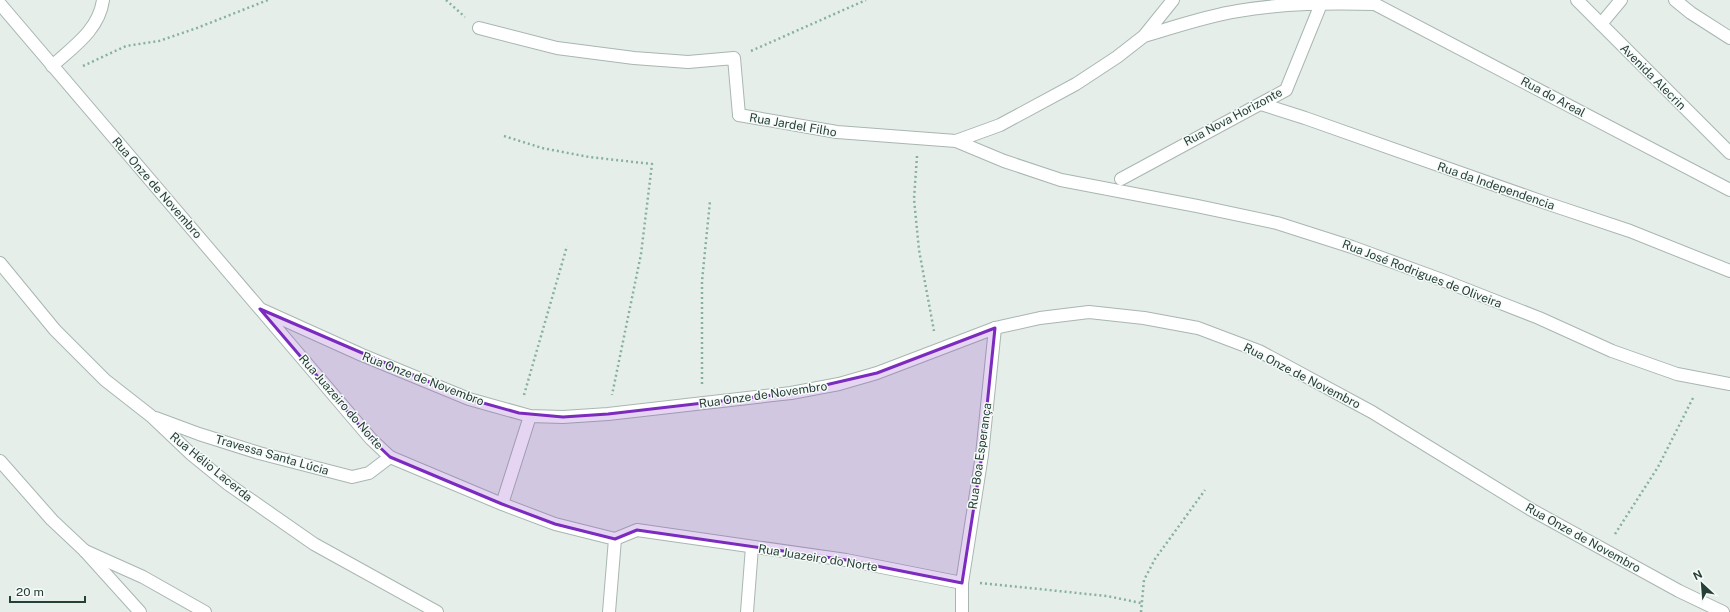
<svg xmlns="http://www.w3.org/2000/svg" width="1730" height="612" font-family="'Public Sans',sans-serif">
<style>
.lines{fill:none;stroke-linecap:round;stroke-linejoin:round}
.service-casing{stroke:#a8b6b1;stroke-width:14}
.minor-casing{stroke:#a8b6b1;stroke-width:14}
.tertiary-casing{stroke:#a8b6b1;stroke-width:14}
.path{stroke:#87b0a3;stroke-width:2.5;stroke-dasharray:2 3;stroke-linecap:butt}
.service{stroke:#fff;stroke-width:12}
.minor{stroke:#fff;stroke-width:12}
.tertiary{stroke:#fff;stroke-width:12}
.marked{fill:#7b2cbf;fill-opacity:0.2;stroke:#7b2cbf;stroke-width:3;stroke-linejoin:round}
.labels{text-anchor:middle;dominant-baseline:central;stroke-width:3;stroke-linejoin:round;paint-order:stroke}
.street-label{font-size:12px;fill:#254038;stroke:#f6faf8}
</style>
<rect width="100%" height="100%" fill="#e6eeea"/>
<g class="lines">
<!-- service casing -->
<g class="service-casing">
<path id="service" d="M1675,0L1691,13L1730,38
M1601,24L1621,0
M479,28L557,48L634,58L688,62L734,58L739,115
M52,66C73,47 99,30 103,0
M0,461L52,520L85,551L140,612
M962,583V612
M747,612L752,547"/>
</g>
<!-- minor casing -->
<g class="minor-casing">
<path id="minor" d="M1367,0L1730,190
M1577,0L1730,153
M1144,36C1175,27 1206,16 1238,11C1283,3 1330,3 1375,4
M1261,104L1305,118L1543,202L1630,231L1730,271
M739,115L837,132L956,141L1004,161L1061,180L1197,206L1277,223L1352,247L1442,280L1539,318L1612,351L1677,374L1730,384
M956,141L1000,125L1076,84L1117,57L1144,36L1173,0
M1121,179L1286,90L1321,4
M0,263L55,330L105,380L151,416L190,453L228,484L314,544L437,612
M156,418L199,434L259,453L352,477L369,473L390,457
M615,539L637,530L846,560L962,583L982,455L995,328
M85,551L143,577L205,612"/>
</g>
<!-- tertiary casing -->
<g class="tertiary-casing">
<path id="tertiary" d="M0,4L371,439L390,457L502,504L555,524L615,539L609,612
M260,309L362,355L469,399L530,416L563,417L608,414L791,393L839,384L877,373L995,328L1040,318L1089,312L1144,318L1198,328L1259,351L1372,412L1530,509L1679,591L1723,612
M502,504L530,416"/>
</g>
<!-- path -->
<path class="path" d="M446,0L465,17
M751,51L866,0
M83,66L126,46L159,41L197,28L268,0
M504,136L542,148L589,157L652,164L641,254L612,395
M917,156L914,199L919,250L934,331
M702,384V281L710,201
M524,395L567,246
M1615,534L1658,467L1694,396
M980,583L1107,596L1141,603
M1141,612L1144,580L1155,559L1205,490"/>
<!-- service -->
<use href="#service" class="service"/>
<!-- minor -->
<use href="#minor" class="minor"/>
<!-- tertiary -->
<use href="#tertiary" class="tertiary"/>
</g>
<!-- marked area -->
<path class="marked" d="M260,309L469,399L519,413L563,417L608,414L791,393L877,373L995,328L982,455L962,583L846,560L637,530L615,539L555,524L502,504L390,457L371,439Z"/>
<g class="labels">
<!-- street labels -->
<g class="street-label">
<text transform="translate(1653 77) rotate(45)">Avenida Alecrin</text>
<text transform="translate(1553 97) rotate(28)">Rua do Areal</text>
<text transform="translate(1233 117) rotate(-28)">Rua Nova Horizonte</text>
<text transform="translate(793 125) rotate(10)">Rua Jardel Filho</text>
<text transform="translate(1496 186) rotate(19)">Rua da Independencia</text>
<text transform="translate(157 188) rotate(49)">Rua Onze de Novembro</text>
<text transform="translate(1422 274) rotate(21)">Rua José Rodrigues de Oliveira</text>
<text transform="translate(1302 376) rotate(27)">Rua Onze de Novembro</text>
<text transform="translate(423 379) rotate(21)">Rua Onze de Novembro</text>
<text transform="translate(763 395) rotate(-8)">Rua Onze de Novembro</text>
<text transform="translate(341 402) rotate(49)">Rua Juazeiro do Norte</text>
<text transform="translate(272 455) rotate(16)">Travessa Santa Lúcia</text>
<text transform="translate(980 456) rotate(-82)">Rua Boa Esperança</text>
<text transform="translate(211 467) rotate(39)">Rua Hélio Lacerda</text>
<text transform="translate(1583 538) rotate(29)">Rua Onze de Novembro</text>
<text transform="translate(818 558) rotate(9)">Rua Juazeiro do Norte</text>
</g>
</g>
<!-- north arrow -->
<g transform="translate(1702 584) rotate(334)" stroke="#f6faf8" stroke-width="3" paint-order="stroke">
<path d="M0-3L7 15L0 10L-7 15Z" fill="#254038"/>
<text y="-6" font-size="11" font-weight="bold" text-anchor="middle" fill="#254038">N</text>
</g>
<!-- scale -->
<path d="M10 596v6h75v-6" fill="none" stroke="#254038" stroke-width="2"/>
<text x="16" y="596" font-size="12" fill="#254038" stroke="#f6faf8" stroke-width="3" paint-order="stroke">20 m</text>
</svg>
